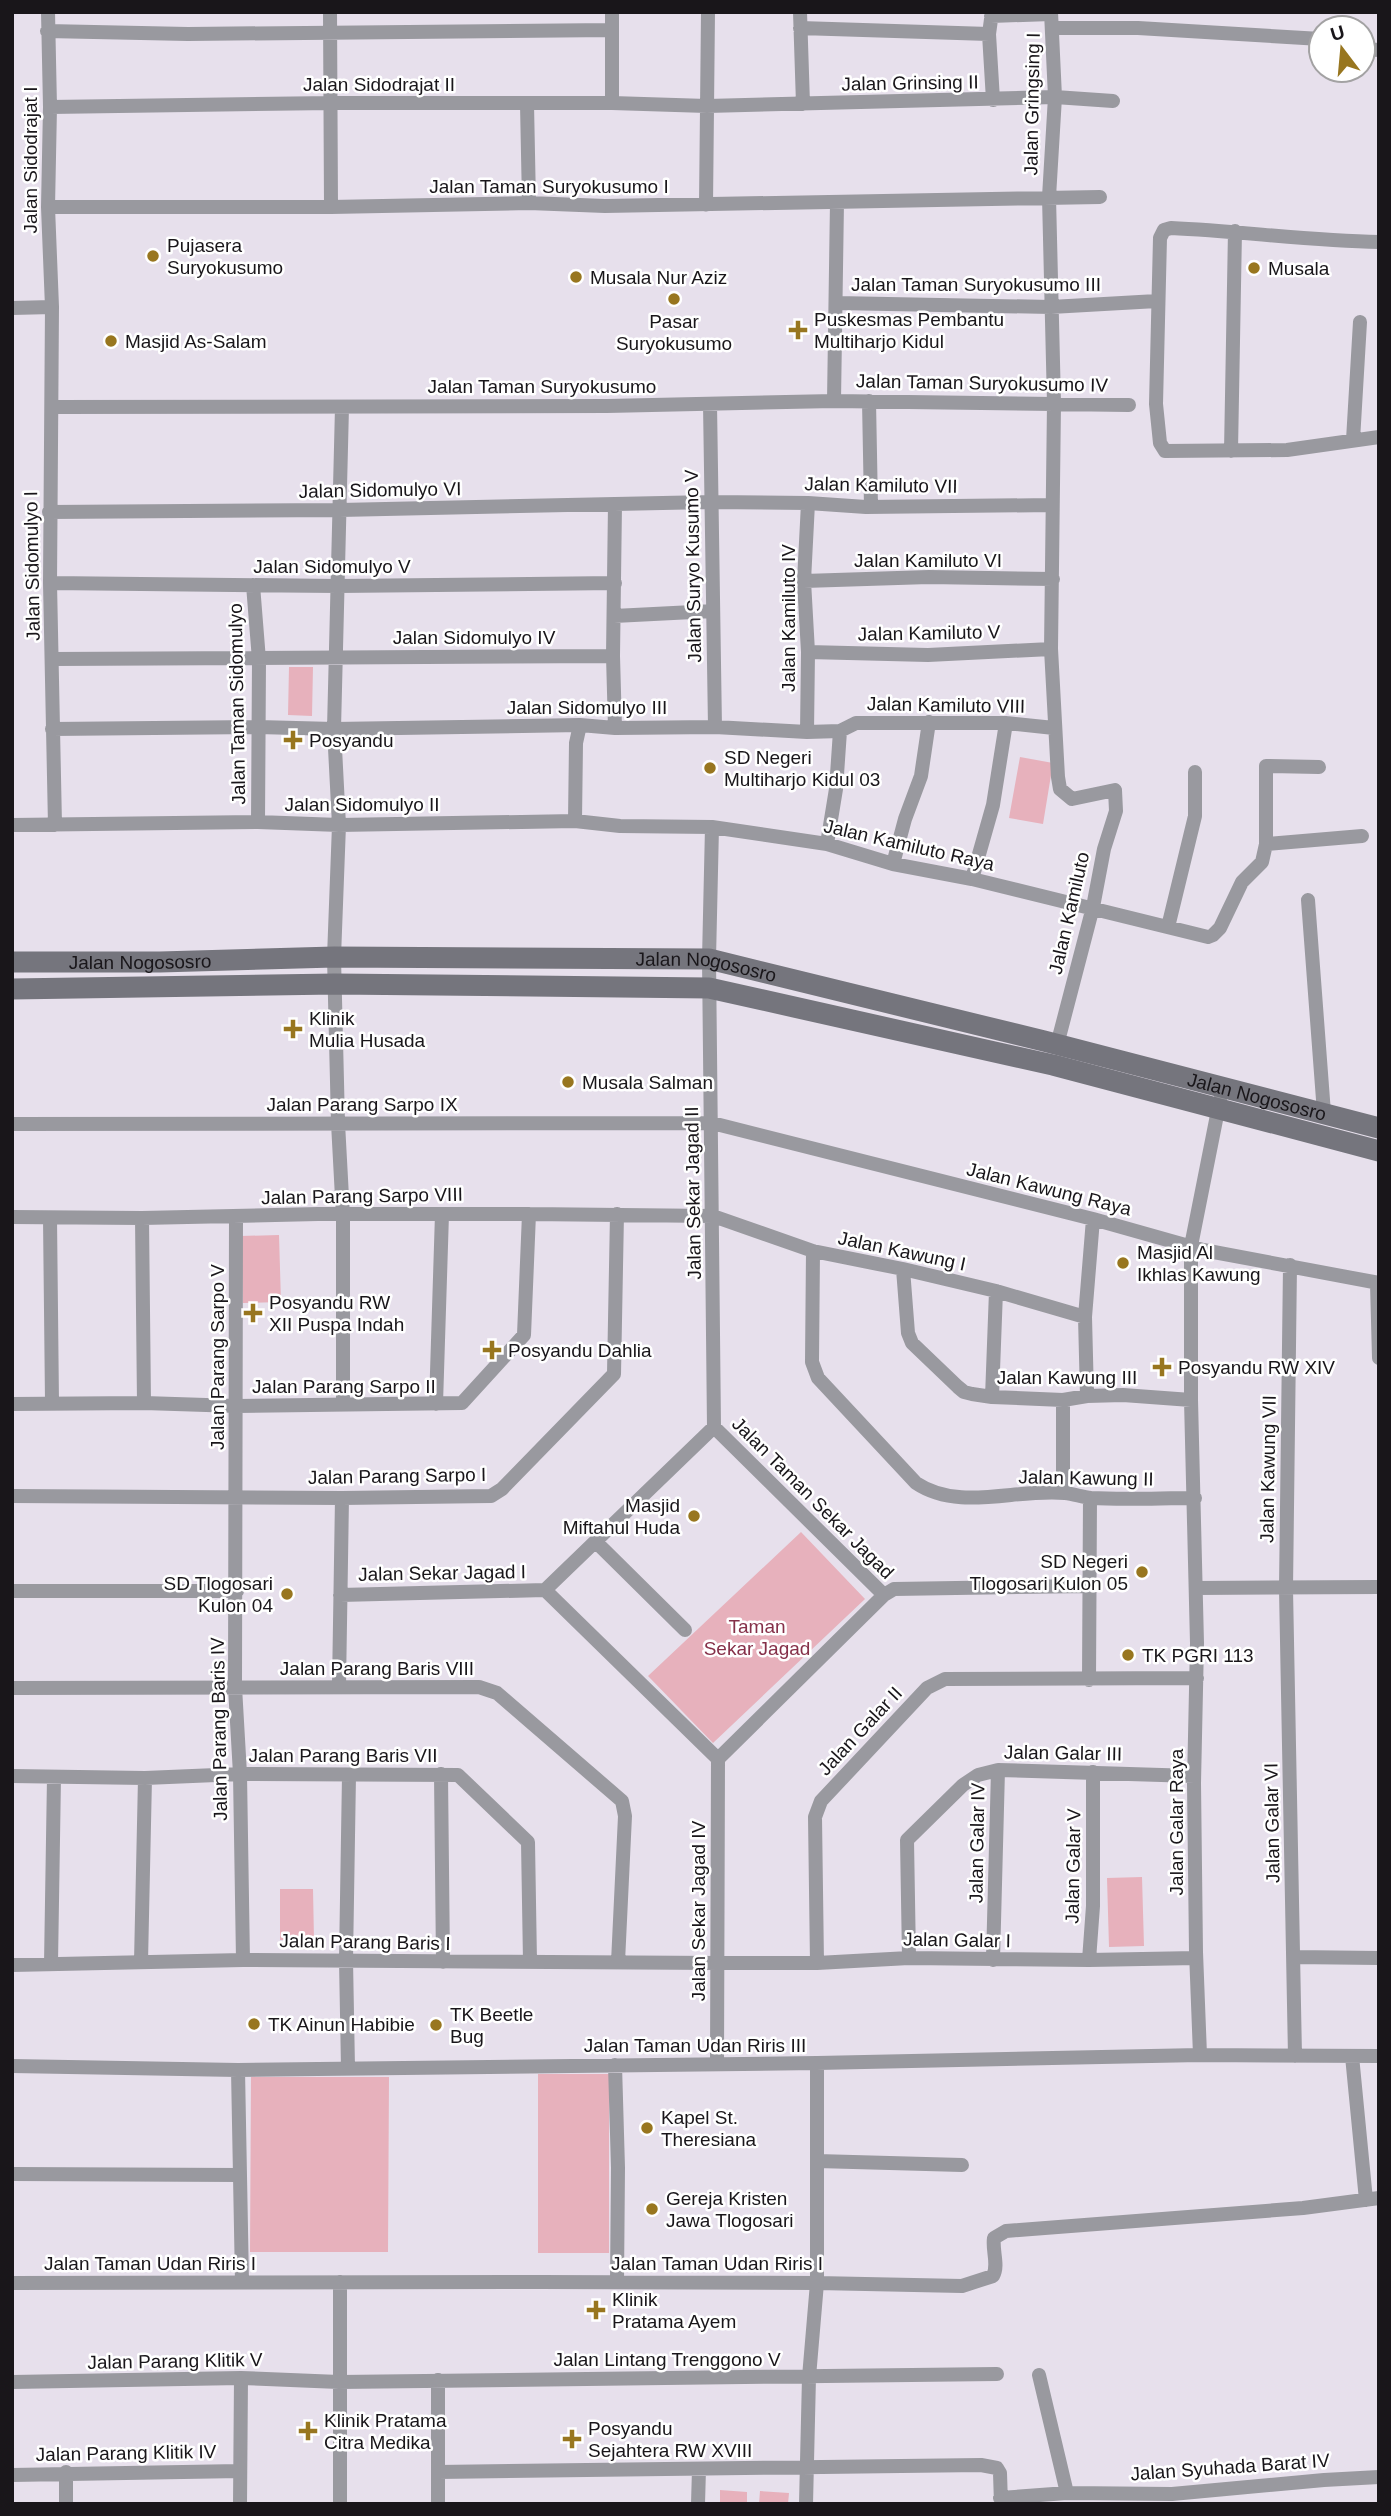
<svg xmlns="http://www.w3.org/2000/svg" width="1391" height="2516" font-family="Helvetica,sans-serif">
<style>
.green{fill:#e7b1bc}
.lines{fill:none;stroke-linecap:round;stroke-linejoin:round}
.street{stroke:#99999f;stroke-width:14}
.secondary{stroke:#75757d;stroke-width:21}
.poi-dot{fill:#98761f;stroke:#fff;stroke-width:2.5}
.labels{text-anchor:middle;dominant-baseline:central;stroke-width:5;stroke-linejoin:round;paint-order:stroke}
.street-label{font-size:19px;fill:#19161a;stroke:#fff}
.poi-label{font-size:19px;fill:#19161a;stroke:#fff;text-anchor:start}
.park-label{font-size:19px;fill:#853049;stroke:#fff}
</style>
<rect width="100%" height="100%" fill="#e7e0ec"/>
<!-- green -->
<path class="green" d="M289,667H313L312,716L288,715Z
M1020,757L1053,763L1043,824L1009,818Z
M279,1235L281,1302L243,1303L241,1236Z
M801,1532L865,1599L713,1743L648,1676Z
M1142,1877L1144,1946L1109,1947L1107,1878Z
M280,1889H313L314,1940H280Z
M538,2074H609V2253H538Z
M251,2077H389L388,2252H250Z
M720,2490L747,2492V2504H720Z
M760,2491L789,2493L788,2504H759Z"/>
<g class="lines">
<!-- street -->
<path class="street" d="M48,12L50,107L48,207L52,307L50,583L55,825
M330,12L331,207
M612,12V103
M800,12L803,104
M992,12L989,34L993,100
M1051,12L1055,97L1049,197L1054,403L1051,649L1058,777L1060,789L1072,799L1115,790L1116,811L1104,849L1093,907L1057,1045
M991,16L1051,14
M800,28L989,34
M1053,28H1138L1321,39
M47,31L188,34L612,30
M1363,49L1379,50
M527,104L529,203
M50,107L332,103H612L707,106L1055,97L1113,101
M706,205L708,12
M48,207H331L529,203L605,206L1100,197
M1379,242C1309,241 1241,231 1171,228L1164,230L1160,238L1156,404L1160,443L1165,451L1287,450L1379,437
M836,303L1051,307L1157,301
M12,308L52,307
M834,401L837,202
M869,401L871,507
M710,404L715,727
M52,407L607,406L834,401L1129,405
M342,407L334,729L339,825L334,957L338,1123L343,1216V1404
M1353,440L1360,322
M1231,451L1235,231
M49,512L340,510L710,502L808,503L866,507L1052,505
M804,581L929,577L1053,579
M50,583L338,586L615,583
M253,585L259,660L258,822
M614,616L713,611
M808,652L928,655L1051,649
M53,659L613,656
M615,728L613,656L615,504
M52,729L258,727L334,729L580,725L615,728L715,727L807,732L840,731L856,723H1006L1054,728
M807,732L808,652L804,581L808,503
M575,821L576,743L580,725
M12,825L258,822L339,825L575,821L620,826L712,827L827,844L893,864L972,879L1208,937L1213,935L1220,928L1242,882L1262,862L1266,844V766L1319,767
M712,827L709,959L714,1427
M827,844L836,789L840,731
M1266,844L1362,836
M893,864L905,819L921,776L929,722
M972,879L993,805L1006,723
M1308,900L1324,1113
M1168,927L1195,816V772
M12,1124L712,1123L1093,1219L1203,1250L1379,1283
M236,1216L235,1687L240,1774L243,1960
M12,1217L142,1218L318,1214H529L713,1216L813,1251L903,1269L996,1291L1085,1317
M50,1218L52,1402
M142,1218L144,1403
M813,1251L812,1362L818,1378L916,1483C959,1512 1016,1488 1065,1493C1074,1494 1082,1497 1091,1498C1126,1500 1160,1498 1195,1498
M1290,1265L1286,1589L1295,2056
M903,1269L908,1333L912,1343L958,1387L964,1392L972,1394L992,1397L1063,1400L1087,1396L1123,1395L1191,1400
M1377,1283L1379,1358
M1087,1396L1085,1317L1093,1219
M992,1397L996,1291
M1063,1400V1493
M12,1404L144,1403L237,1406L462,1403L524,1335L529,1214
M436,1404L442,1214
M714,1427L884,1595L718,1759L545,1590Z
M12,1496L342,1498L491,1496L502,1489L614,1374L617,1214
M596,1542L685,1630
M1196,1588L1379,1587
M12,1591H237
M340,1595L545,1590
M884,1595L894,1589L1089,1586
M1089,1680L1090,1498
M339,1686L342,1498
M12,1688L479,1687L497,1693L622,1801L625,1816L618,1962
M441,1774L443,1962
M12,1776L145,1778L240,1774L458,1775L528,1842L530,1962
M1293,1957L1379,1958
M909,1958L907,1840L963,1785L978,1775L998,1770L1194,1776
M993,1960L998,1770
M1089,1960L1093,1906V1772
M141,1962L145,1778
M817,1963L815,1817L821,1801L927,1688L945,1679L1197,1678
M51,1964L54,1777
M12,1965L243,1960L717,1963H817L909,1958L1089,1960L1196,1958
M1200,2055L1196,1952L1194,1783L1197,1643L1191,1400V1246L1220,1100
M1352,2056L1366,2200
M717,2063L718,1759
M615,2065L618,2168L617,2282
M12,2066L238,2070L817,2063L1200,2055L1379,2056
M348,2068L346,1960L349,1775
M238,2070L242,2282
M817,2161L962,2165
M12,2174L240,2175
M340,2282V2504
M12,2283L540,2282L817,2283L962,2286L993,2276C999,2265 992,2251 994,2238L1006,2231L1303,2208L1379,2198
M1039,2375L1067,2493
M438,2380V2504
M12,2382L241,2378L339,2382L997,2374
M438,2472L981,2465L997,2468L1000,2473L1001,2504
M12,2475L240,2471
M1000,2498L1067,2493L1172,2494L1324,2480L1379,2477
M66,2504V2472
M240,2504L241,2378
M698,2504L699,2469
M806,2504L809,2377L817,2283V2063"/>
<!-- secondary -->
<g class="secondary">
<path id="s1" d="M12,962H160L334,957L709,959L1044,1041L1379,1128"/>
<path d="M12,989L335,984L709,988L1053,1065L1379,1151"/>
</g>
</g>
<!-- markers -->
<g class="poi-dot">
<circle cx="153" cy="256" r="7"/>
<circle cx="1254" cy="268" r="7"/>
<circle cx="576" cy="277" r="7"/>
<circle cx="674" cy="299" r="7"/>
<path d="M794.5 319.5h7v7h7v7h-7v7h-7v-7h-7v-7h7z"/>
<circle cx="111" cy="341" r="7"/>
<path d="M289.5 729.5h7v7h7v7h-7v7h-7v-7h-7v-7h7z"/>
<circle cx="710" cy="768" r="7"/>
<path d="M289.5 1018.5h7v7h7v7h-7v7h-7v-7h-7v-7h7z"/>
<circle cx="568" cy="1082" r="7"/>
<circle cx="1123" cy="1263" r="7"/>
<path d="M249.5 1302.5h7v7h7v7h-7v7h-7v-7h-7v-7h7z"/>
<path d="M488.5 1339.5h7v7h7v7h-7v7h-7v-7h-7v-7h7z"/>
<path d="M1158.5 1356.5h7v7h7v7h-7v7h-7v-7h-7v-7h7z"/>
<circle cx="694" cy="1516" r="7"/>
<circle cx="1142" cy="1572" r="7"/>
<circle cx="287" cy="1594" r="7"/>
<circle cx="1128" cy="1655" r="7"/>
<circle cx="254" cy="2024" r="7"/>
<circle cx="436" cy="2025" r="7"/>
<circle cx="647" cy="2128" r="7"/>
<circle cx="652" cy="2209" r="7"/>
<path d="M592.5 2299.5h7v7h7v7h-7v7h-7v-7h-7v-7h7z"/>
<path d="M304.5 2420.5h7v7h7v7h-7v7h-7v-7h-7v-7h7z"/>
<path d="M568.5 2428.5h7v7h7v7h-7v7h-7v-7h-7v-7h7z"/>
</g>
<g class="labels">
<!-- street labels -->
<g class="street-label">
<text transform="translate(910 83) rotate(-1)">Jalan Grinsing II</text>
<text x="379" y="84">Jalan Sidodrajat II</text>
<text transform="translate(1032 104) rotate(-89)">Jalan Gringsing I</text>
<text transform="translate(30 160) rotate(-90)">Jalan Sidodrajat I</text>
<text x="549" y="186">Jalan Taman Suryokusumo I</text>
<text x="976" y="284">Jalan Taman Suryokusumo III</text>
<text transform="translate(982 383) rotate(1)">Jalan Taman Suryokusumo IV</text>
<text x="542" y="386">Jalan Taman Suryokusumo</text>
<text transform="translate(881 485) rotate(1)">Jalan Kamiluto VII</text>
<text transform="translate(380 490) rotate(-1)">Jalan Sidomulyo VI</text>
<text x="928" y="560">Jalan Kamiluto VI</text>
<text transform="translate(32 566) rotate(-91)">Jalan Sidomulyo I</text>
<text x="332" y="566">Jalan Sidomulyo V</text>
<text transform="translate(693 566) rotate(-91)">Jalan Suryo Kusumo V</text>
<text transform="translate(788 618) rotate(-90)">Jalan Kamiluto IV</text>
<text transform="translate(929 633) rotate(-1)">Jalan Kamiluto V</text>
<text x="474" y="637">Jalan Sidomulyo IV</text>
<text transform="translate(237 704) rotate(-91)">Jalan Taman Sidomulyo</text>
<text transform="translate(946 705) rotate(1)">Jalan Kamiluto VIII</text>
<text x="587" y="707">Jalan Sidomulyo III</text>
<text x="362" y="804">Jalan Sidomulyo II</text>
<text transform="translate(909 845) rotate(13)">Jalan Kamiluto Raya</text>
<text transform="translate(1069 913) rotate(-77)">Jalan Kamiluto</text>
<text stroke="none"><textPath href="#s1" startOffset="128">Jalan Nogososro</textPath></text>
<text stroke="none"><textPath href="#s1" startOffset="695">Jalan Nogososro</textPath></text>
<text stroke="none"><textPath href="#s1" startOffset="1262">Jalan Nogososro</textPath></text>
<text x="362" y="1104">Jalan Parang Sarpo IX</text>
<text transform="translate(1049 1189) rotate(14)">Jalan Kawung Raya</text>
<text transform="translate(693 1193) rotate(-91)">Jalan Sekar Jagad II</text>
<text transform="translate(362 1196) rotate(-1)">Jalan Parang Sarpo VIII</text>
<text transform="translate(902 1251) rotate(12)">Jalan Kawung I</text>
<text transform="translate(217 1357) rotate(-90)">Jalan Parang Sarpo V</text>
<text x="1067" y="1377">Jalan Kawung III</text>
<text x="344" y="1386">Jalan Parang Sarpo II</text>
<text transform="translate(1268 1469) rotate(-89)">Jalan Kawung VII</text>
<text transform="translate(397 1476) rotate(-1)">Jalan Parang Sarpo I</text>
<text transform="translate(1086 1478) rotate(1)">Jalan Kawung II</text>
<text transform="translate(813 1498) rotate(45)">Jalan Taman Sekar Jagad</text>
<text transform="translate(442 1573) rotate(-1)">Jalan Sekar Jagad I</text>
<text x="377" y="1668">Jalan Parang Baris VIII</text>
<text transform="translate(219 1729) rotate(-91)">Jalan Parang Baris IV</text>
<text transform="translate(860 1731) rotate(-47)">Jalan Galar II</text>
<text transform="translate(1063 1753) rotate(1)">Jalan Galar III</text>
<text x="343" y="1755">Jalan Parang Baris VII</text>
<text transform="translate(1176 1822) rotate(-90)">Jalan Galar Raya</text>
<text transform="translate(1272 1823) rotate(-91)">Jalan Galar VI</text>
<text transform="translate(977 1843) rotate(-89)">Jalan Galar IV</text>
<text transform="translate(1073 1866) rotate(-89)">Jalan Galar V</text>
<text transform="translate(698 1911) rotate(-90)">Jalan Sekar Jagad IV</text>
<text transform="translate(957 1940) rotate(1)">Jalan Galar I</text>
<text transform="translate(365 1942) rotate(1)">Jalan Parang Baris I</text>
<text x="695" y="2045">Jalan Taman Udan Riris III</text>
<text x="150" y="2263">Jalan Taman Udan Riris I</text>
<text x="717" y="2263">Jalan Taman Udan Riris I</text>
<text x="667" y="2359">Jalan Lintang Trenggono V</text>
<text transform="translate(175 2361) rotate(-1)">Jalan Parang Klitik V</text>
<text transform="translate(126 2453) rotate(-1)">Jalan Parang Klitik IV</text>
<text transform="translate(1230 2467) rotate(-4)">Jalan Syuhada Barat IV</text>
</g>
<!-- poi labels -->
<g class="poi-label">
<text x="167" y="245">Pujasera<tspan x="167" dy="22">Suryokusumo</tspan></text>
<text x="1268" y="268">Musala</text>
<text x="590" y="277">Musala Nur Aziz</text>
<text x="814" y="319">Puskesmas Pembantu<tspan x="814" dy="22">Multiharjo Kidul</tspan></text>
<text x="674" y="321" text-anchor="middle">Pasar<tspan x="674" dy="22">Suryokusumo</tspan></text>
<text x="125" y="341">Masjid As-Salam</text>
<text x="309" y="740">Posyandu</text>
<text x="724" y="757">SD Negeri<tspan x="724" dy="22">Multiharjo Kidul 03</tspan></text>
<text x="309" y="1018">Klinik<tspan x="309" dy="22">Mulia Husada</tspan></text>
<text x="582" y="1082">Musala Salman</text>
<text x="1137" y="1252">Masjid Al<tspan x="1137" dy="22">Ikhlas Kawung</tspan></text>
<text x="269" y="1302">Posyandu RW<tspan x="269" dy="22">XII Puspa Indah</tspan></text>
<text x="508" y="1350">Posyandu Dahlia</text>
<text x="1178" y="1367">Posyandu RW XIV</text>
<text x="680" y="1505" text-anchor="end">Masjid<tspan x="680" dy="22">Miftahul Huda</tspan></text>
<text x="1128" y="1561" text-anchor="end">SD Negeri<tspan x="1128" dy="22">Tlogosari Kulon 05</tspan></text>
<text x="273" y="1583" text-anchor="end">SD Tlogosari<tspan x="273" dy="22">Kulon 04</tspan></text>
<text x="1142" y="1655">TK PGRI 113</text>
<text x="450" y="2014">TK Beetle<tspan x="450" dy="22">Bug</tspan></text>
<text x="268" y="2024">TK Ainun Habibie</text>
<text x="661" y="2117">Kapel St.<tspan x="661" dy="22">Theresiana</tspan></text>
<text x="666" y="2198">Gereja Kristen<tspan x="666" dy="22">Jawa Tlogosari</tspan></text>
<text x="612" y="2299">Klinik<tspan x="612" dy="22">Pratama Ayem</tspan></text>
<text x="324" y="2420">Klinik Pratama<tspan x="324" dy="22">Citra Medika</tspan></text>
<text x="588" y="2428">Posyandu<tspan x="588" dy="22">Sejahtera RW XVIII</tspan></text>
</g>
<!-- park labels -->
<g class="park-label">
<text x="757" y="1626">Taman<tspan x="757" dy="22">Sekar Jagad</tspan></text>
</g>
</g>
<!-- border -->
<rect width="1391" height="2516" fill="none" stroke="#19161a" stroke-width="28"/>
<!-- north arrow -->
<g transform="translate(1342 49) rotate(344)"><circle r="33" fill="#ffffff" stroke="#a3a2a3" stroke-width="2"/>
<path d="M0-5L12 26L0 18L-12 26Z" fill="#98761f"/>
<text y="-10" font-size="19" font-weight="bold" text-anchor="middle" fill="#19161a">U</text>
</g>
</svg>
